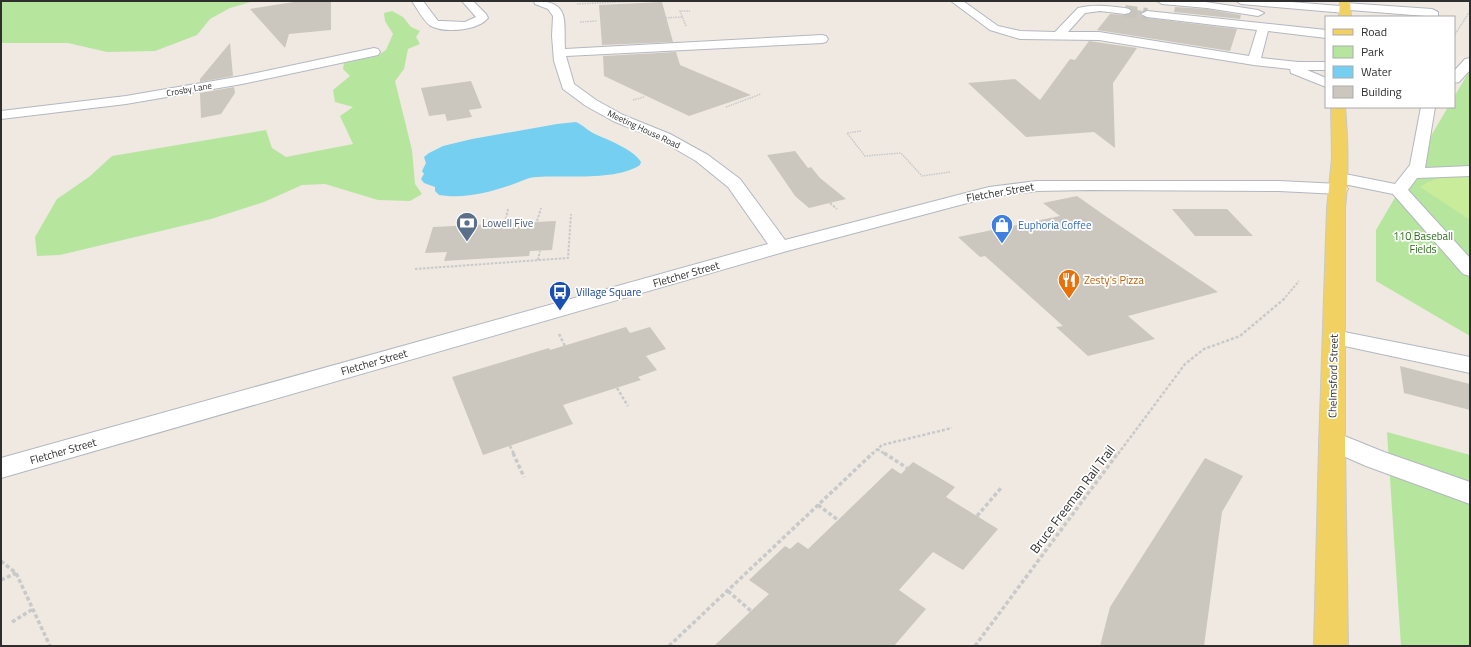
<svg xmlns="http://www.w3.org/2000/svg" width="1471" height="647" font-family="'Titillium Web',sans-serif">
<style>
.green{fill:#b6e59e}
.pitch{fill:#c9ec9a}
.water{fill:#75cff0}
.building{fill:#cbc7bf}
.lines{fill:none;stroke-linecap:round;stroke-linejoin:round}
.minor-tunnel{stroke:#c8c4bd;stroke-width:12;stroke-dasharray:12 6;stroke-linecap:butt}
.minor-casing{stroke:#b4b7c1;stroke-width:2}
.major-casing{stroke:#c9c9c9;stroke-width:2}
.path-far3{stroke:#c9c9c9;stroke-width:1.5;stroke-dasharray:1.5 1;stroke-linecap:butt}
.path-far2{stroke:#c9c9c9;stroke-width:2;stroke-dasharray:2.5 1.5;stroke-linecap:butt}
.path-far1{stroke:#c9c9c9;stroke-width:2.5;stroke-dasharray:3 2;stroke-linecap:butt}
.path{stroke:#c9c9c9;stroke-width:3.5;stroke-dasharray:4 2.5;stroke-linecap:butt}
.minor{fill:#fff;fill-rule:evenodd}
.major{fill:#f2d163;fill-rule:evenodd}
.labels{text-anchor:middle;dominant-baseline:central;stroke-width:3.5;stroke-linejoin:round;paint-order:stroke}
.far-street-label{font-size:9px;fill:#2e2e2e;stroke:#fff}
.street-label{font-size:11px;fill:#2e2e2e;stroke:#fff}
.service-label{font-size:11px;fill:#4e5e75;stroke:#fff;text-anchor:start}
.shop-label{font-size:11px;fill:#366cbe;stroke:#fff;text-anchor:start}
.park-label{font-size:11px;fill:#2c6e1b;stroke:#fff}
.food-label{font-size:11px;fill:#c56008;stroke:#fff;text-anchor:start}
.transit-label{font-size:11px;fill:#164399;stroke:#fff;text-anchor:start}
.near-street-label{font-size:13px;fill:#2e2e2e;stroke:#fff}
</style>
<rect width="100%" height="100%" fill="#efe9e1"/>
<!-- green -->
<path class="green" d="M1,1H254L230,8L210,19L197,35L155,51L107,52L68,43H1Z
M392,11L403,17L411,27L420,31L416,37L420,44L408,49L404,69L395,81L412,150L415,184L422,194L410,201L378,200L325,184L302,185L264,202L211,219L60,255L37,256L35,237L57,199L89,177L112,156L266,130L272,148L286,157L353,144L340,116L353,107L335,102L333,90L350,76L343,69L344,63L377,56L386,50L393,34L385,21L384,13Z
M1470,70V336L1376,281V230L1448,107H1454V97Z
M1387,432L1470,455V646H1401Z"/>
<!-- pitch -->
<path class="pitch" d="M1470,175V220L1420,187C1438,175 1449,176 1470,175Z"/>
<!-- water -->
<path class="water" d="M576,122C583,125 588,131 595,134C608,140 633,149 641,162L640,165C616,181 565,175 537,177C528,177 520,182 511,185C487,193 465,199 439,195L435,191V187L424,183L421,179L424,174L422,171L426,163L424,157L429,153L443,146L472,139L557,124Z"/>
<!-- building -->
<path class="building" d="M300,1H331V30L289,34L285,48L250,9Z
M662,2L673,42L602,45L599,5Z
M1175,7L1207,9L1241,15L1240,19L1174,12Z
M1132,9L1143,11L1140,15L1147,18L1237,29L1230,51L1097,30L1110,14L1125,15L1130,14L1132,11Z
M1089,41L1137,48L1113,83L1115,148L1094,132L1026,137L968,83L1015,79L1040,100L1070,59L1075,60Z
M230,43L233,76L200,82V79Z
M676,52L680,65L751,95L689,116L604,76L603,56Z
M471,81L482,108L469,110L472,117L447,121L445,114L429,116L421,88Z
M234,87L235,93L221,114L201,118L200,93Z
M795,151L808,168L811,167L820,178L846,199L809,208L795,196L767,155Z
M1077,196L1104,215L1218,292L1128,316L1155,339L1088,356L1056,327L1063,326L985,256L980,257L958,237L1060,216L1043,203Z
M1172,209H1227L1253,236H1195Z
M556,221L552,250L530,251L529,256L444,261L447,252L425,253L433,227Z
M626,327L630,333L650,327L666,349L646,356L657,370L638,377L641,380L563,405L573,424L483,455L452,377L549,348L550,350Z
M1400,366L1470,384V410L1404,393Z
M1205,458L1243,476L1222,512L1204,646H1100L1110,607Z
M913,462L955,487L946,497L998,529L963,570L933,552L899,590L926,609L894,646H714L769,594L749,580L785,546L790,549L798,542L808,549L892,468L901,474Z"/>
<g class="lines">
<!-- minor-tunnel -->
<path class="minor-tunnel" d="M1125,11L1147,14"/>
<!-- minor casing -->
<g class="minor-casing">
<path id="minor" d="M412,1H423L438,21H441L465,22L476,17L462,1H473L486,14L488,18C478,31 445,33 431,26C425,23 416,7 412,1Z
M534,1C572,1 563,22 565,49L822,35L826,36L828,39L826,42L822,43L566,56L574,84L596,100L623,115L670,134L708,155L740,179L785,240L989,187L1037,181H1279L1339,184L1345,185L1348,189L1345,193L1339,194L1279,191L1090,190L1037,191L990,197L787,251L1,478V458L768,244L728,187L696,161L660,140L613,121L586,106L563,89L554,61L552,36L553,16L548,9L535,4Z
M951,1H963L998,26L1020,31L1055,32L1078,8C1094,4 1109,6 1125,8L1129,9L1131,11L1129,13L1125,14L1100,11L1085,13L1068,32H1099L1249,56L1257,30L1147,17L1141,14L1147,11L1326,30V38L1268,31L1261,58L1298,62H1326V70H1307L1326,78V87L1291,73L1290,69L1254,65L1099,40L1020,39L990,30Z
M1157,1H1199L1258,10L1264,13L1258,16L1207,8L1162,4Z
M1236,1H1279L1340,6L1341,4L1345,3L1432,9L1438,12V17L1350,10L1349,12L1345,13L1241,4Z
M374,48L378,49L380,52L378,55L242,84L126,104L1,119V111L126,96L242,76Z
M1470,58V70L1459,82L1454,83V71L1465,59Z
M1421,107H1435L1425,168L1470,166V176L1417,178L1408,190L1470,258V276L1463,274L1393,194L1334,182L1332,178L1334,174L1340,173L1395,184L1410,165Z
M1334,330L1470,357V373L1326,342L1323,337L1326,332Z
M1332,431L1384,452L1470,482V504L1366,466L1323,447L1319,440L1323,433Z"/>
</g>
<!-- major casing -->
<g class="major-casing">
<path id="major" d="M1340,1H1350L1351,17H1339Z
M1331,107H1345C1348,141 1349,174 1345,208V447L1348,646H1314L1319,447L1327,208L1332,158Z"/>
</g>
<!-- path-far3 -->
<path class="path-far3" d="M577,4L638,1
M663,18L682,17
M580,22L597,21
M686,26L680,11H690
M1454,36L1470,11
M633,100L644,97
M726,107L761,94
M861,131L847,133L865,156L901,153L922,176L950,172"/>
<!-- path-far2 -->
<path class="path-far2" d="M830,203L837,209
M537,221L541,208
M505,223L508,209
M538,260L540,251
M415,269L568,258L571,214
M1283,300L1299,281"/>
<!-- path-far1 -->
<path class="path-far1" d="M559,334L565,346
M617,388L628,406
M510,446L514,454
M877,449L885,454
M872,454L882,445L952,428
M1118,454L1185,364L1204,349L1240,336L1284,299"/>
<!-- path -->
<path class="path" d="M513,453L524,477
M884,453L907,468
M818,505L838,520
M977,516L1001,488
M1,561L16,573L50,646
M1,580L16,573
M728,591L751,611
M12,622L33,609
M669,646L873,453
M975,646L1118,453"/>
<!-- minor -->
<use href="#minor" class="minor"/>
<!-- major -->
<use href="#major" class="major"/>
</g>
<!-- icons -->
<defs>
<g id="bank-pin" transform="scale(1.15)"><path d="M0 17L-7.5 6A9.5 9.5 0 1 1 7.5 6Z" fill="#5c6f8a" stroke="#fff"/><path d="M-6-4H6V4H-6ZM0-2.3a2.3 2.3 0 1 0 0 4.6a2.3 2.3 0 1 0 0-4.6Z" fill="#fff"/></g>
<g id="shop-pin" transform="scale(1.15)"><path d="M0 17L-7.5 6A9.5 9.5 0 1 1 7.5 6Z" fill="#3f7fe0" stroke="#fff"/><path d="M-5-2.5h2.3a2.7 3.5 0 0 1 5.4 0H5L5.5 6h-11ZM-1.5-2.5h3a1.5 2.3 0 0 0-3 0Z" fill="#fff"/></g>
<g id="restaurant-pin" transform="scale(1.15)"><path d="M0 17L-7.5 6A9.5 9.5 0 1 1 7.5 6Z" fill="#e8710a" stroke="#fff"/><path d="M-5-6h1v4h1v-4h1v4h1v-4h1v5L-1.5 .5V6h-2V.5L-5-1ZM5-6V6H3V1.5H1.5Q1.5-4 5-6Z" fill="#fff"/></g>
<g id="bus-pin" transform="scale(1.15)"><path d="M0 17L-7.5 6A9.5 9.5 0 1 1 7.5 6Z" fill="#1a4fb4" stroke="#fff"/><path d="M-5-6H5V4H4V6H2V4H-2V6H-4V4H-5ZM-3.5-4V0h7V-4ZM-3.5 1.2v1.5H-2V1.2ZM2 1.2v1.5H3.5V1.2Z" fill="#fff"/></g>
</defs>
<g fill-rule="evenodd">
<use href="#bank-pin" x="467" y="223"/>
<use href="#shop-pin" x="1002" y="225"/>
<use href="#restaurant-pin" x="1069" y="280"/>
<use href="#bus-pin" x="560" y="292"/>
</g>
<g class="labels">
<!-- far-street labels -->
<g class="far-street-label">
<text transform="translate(189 89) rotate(-10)">Crosby Lane</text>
<text transform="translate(644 129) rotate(25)">Meeting House Road</text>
</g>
<!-- street labels -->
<g class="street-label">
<text transform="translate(1000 192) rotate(-10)">Fletcher Street</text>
<text transform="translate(686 274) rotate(-16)">Fletcher Street</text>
<text transform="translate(374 362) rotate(-16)">Fletcher Street</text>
<text transform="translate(1333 376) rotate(-89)">Chelmsford Street</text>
<text transform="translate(63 451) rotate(-16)">Fletcher Street</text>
</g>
<!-- service labels -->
<g class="service-label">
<text x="482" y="223">Lowell Five</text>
</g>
<!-- shop labels -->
<g class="shop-label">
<text x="1018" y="225">Euphoria Coffee</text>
</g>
<!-- park labels -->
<g class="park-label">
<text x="1423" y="236">110 Baseball<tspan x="1423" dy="13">Fields</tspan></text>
</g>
<!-- food labels -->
<g class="food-label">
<text x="1084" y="280">Zesty's Pizza</text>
</g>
<!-- transit labels -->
<g class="transit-label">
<text x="576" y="292">Village Square</text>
</g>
<!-- near-street labels -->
<g class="near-street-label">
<text transform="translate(1072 499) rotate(-53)">Bruce Freeman Rail Trail</text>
</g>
</g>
<!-- border -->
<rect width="1471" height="647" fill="none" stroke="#2e2e2e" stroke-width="4"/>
<!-- legend -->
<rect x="1325" y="16" width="130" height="92" fill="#ffffff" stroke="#ababab"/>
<rect x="1333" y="29" width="20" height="6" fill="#f2d163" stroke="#ababab"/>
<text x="1361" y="36" font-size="12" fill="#2e2e2e">Road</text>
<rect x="1333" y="46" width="20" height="12" fill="#b6e59e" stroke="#ababab"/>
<text x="1361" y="56" font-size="12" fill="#2e2e2e">Park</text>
<rect x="1333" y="66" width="20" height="12" fill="#75cff0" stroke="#ababab"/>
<text x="1361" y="76" font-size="12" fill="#2e2e2e">Water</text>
<rect x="1333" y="86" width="20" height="12" fill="#cbc7bf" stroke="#ababab"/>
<text x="1361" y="96" font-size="12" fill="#2e2e2e">Building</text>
</svg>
